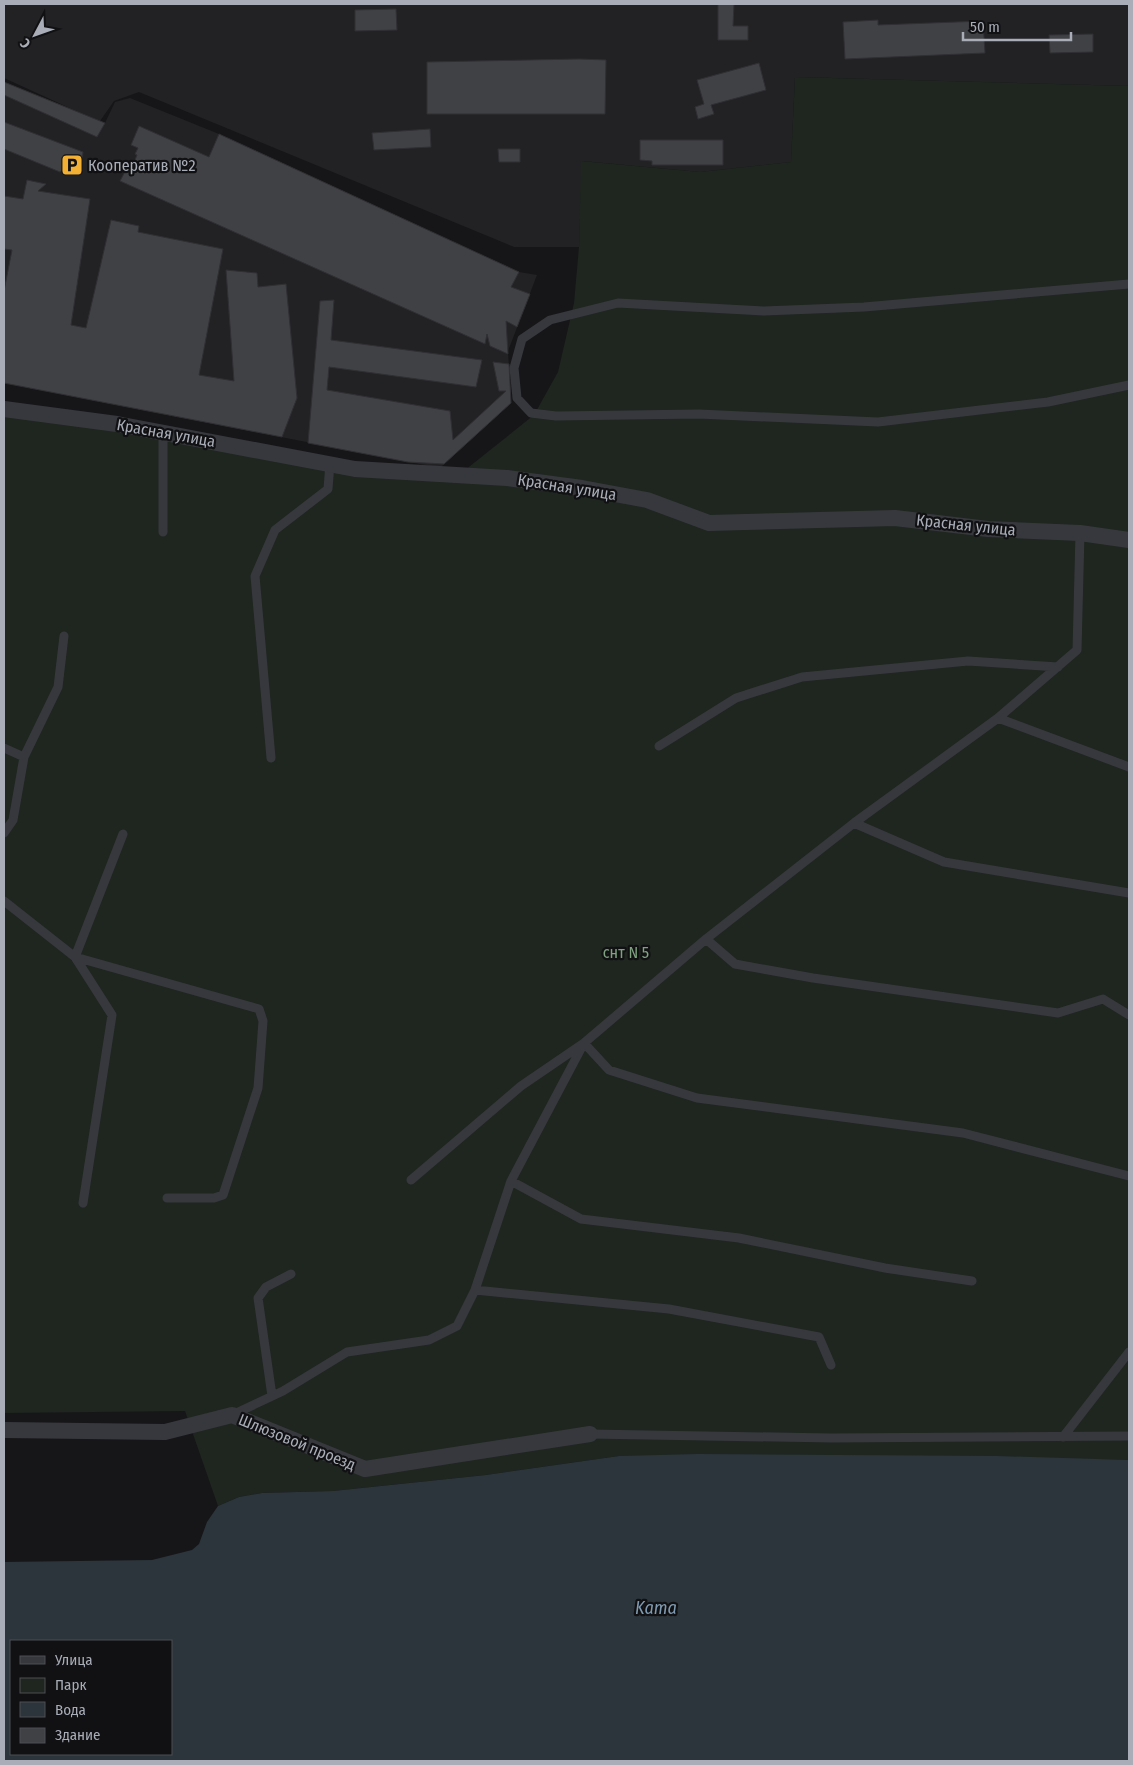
<svg xmlns="http://www.w3.org/2000/svg" width="1133" height="1765" font-family="'Fira Sans Condensed',sans-serif">
<style>
.built{fill:#222225}
.green{fill:#1e261f}
.water{fill:#2c353c;fill-rule:evenodd}
.building{fill:#404145;stroke:#303034}
.lines{fill:none;stroke-linecap:round;stroke-linejoin:round}
.lane{stroke:#37383d;stroke-width:9}
.street{stroke:#37383d;stroke-width:16}
.labels{text-anchor:middle;dominant-baseline:central;stroke-width:4.5;stroke-linejoin:round;paint-order:stroke}
.poi-label{font-size:16px;fill:#a8adb8;stroke:#111113;text-anchor:start}
.street-label{font-size:16px;fill:#a8adb8;stroke:#111113}
.park-label{font-size:16px;fill:#7fa381;stroke:#111113}
.water-label{font-size:18px;font-style:italic;fill:#7f9bb3;stroke:#111113}
</style>
<rect width="100%" height="100%" fill="#161618"/>
<!-- built -->
<path class="built" d="M4,4H1129V86L795,77L791,162L700,172L582,161L579,247H514L139,92L114,101L100,121L105,123L115,102L130,98L219,134L519,272L537,275L508,351L511,403L440,468L4,383V82L74,110L4,78Z"/>
<!-- green -->
<path class="green" d="M795,77L1129,86V1460L811,1455L619,1456L486,1475L333,1491L262,1493L239,1497L218,1506L185,1411L4,1413V414L450,482L534,415L558,372L574,303L579,247L581,161L700,172L791,162Z"/>
<!-- water -->
<path class="water" d="M699,1454L996,1456L1129,1460V1761H4V1562L152,1560L192,1550L199,1544L207,1522L218,1506L239,1497L262,1493L333,1491L486,1475L619,1456ZM11,1641H171V1754H11Z"/>
<!-- building -->
<path class="building" d="M718,4H734L733,26H748V40H718Z
M396,9L397,30L355,31V10Z
M878,20V25L983,21L985,53L845,59L843,22Z
M1093,34V52L1050,53L1049,35Z
M579,59L606,60L605,114H427V62Z
M759,63L766,90L711,105L714,114L698,119L695,107L704,104L697,80Z
M4,82L105,123L97,137L4,95Z
M4,122L83,152L81,172L67,166L60,172L4,149Z
M139,126L209,157L219,134L519,272L511,287L530,294L517,327L506,321L508,354L490,346L487,334L485,344L120,181L127,168L131,170L137,155L135,154L138,148L131,145Z
M430,129L431,147L374,150L372,133Z
M640,140H723V165H652V161L640,160Z
M498,149H520V162H499Z
M27,180L46,184L38,191L90,199L71,325L86,328L111,220L139,226L138,232L223,249L199,375L234,381L226,270L257,273L258,287L286,284L297,398L282,437L4,383V291L12,250L4,249V196L23,199Z
M334,300L331,340L482,360L476,387L329,367L327,390L450,411L453,440L506,391H499L493,362L509,364L511,403L444,464L408,462L308,443L320,301Z"/>
<g class="lines">
<!-- lane -->
<path class="lane" d="M1129,284L864,307L764,311L618,303L550,320L522,339L514,368L517,398L531,413L556,416L699,414L878,422L1048,402L1129,385
M163,532V433
M998,718L1129,767
M659,746L736,698L802,677L968,661L1058,667
M4,748L24,757
M271,758L255,576L275,530L328,489L330,463
M854,823L944,862L1129,893
M4,833L13,820L24,757L58,687L64,636
M123,834L75,957L259,1009L263,1021L258,1088L223,1195L214,1198H167
M4,901L75,957L112,1015L83,1203
M706,939L735,964L813,978L1058,1013L1103,999L1129,1015
M411,1180L521,1086L584,1043L609,1070L697,1098L963,1133L1129,1176
M511,1181L581,1219L739,1238L885,1268L972,1281
M475,1290L669,1309L819,1337L831,1365
M272,1396L258,1298L266,1287L291,1274
M232,1415L283,1391L347,1352L429,1340L457,1326L475,1290L511,1181L584,1043L706,939L854,823L998,718L1077,650L1080,533
M590,1434L832,1438L1129,1436
M1063,1437L1129,1352"/>
<!-- street -->
<path class="street" d="M4,409L117,424L355,469L507,478L582,488L647,500L709,523L895,518L988,529L1080,533L1129,540
M4,1430L165,1432L232,1415L365,1469L590,1434"/>
</g>
<!-- icons -->
<defs>
<g id="parking-square" transform="scale(1.125)"><rect x="-9" y="-9" width="18" height="18" rx="4" fill="#f2b134" stroke="#111113"/><path d="M-3.5-5.5H1a3.5 3.5 0 0 1 0 7H-1V5.5H-3.5ZM-1-3.4V-.6H.8a1.4 1.4 0 0 0 0-2.8Z" fill="#111"/></g>
</defs>
<g fill-rule="evenodd">
<use href="#parking-square" x="72" y="165"/>
</g>
<g class="labels">
<!-- poi labels -->
<g class="poi-label">
<text x="88" y="165">Кооператив №2</text>
</g>
<!-- street labels -->
<g class="street-label">
<text transform="translate(166 433) rotate(10)">Красная улица</text>
<text transform="translate(567 487) rotate(9)">Красная улица</text>
<text transform="translate(966 525) rotate(6)">Красная улица</text>
<text transform="translate(297 1442) rotate(22)">Шлюзовой проезд</text>
</g>
<!-- park labels -->
<g class="park-label">
<text x="626" y="952">снт N 5</text>
</g>
<!-- water labels -->
<g class="water-label">
<text x="656" y="1608">Kama</text>
</g>
</g>
<!-- border -->
<rect width="1133" height="1765" fill="none" stroke="#a8adb8" stroke-width="10"/>
<!-- legend -->
<rect x="10" y="1640" width="162" height="115" fill="#111113" stroke="#4d4f55"/>
<rect x="20" y="1656" width="25" height="8" fill="#37383d" stroke="#4d4f55"/>
<text x="55" y="1665" font-size="15" fill="#a8adb8">Улица</text>
<rect x="20" y="1678" width="25" height="15" fill="#1e261f" stroke="#4d4f55"/>
<text x="55" y="1690" font-size="15" fill="#a8adb8">Парк</text>
<rect x="20" y="1702" width="25" height="15" fill="#2c353c" stroke="#4d4f55"/>
<text x="55" y="1715" font-size="15" fill="#a8adb8">Вода</text>
<rect x="20" y="1728" width="25" height="15" fill="#404145" stroke="#4d4f55"/>
<text x="55" y="1740" font-size="15" fill="#a8adb8">Здание</text>
<!-- north arrow -->
<g transform="translate(35 35) rotate(229)" stroke="#111113" stroke-width="4" paint-order="stroke">
<path d="M0-4L9 19L0 12L-9 19Z" fill="#a8adb8"/>
<text y="-8" font-size="14" font-weight="bold" text-anchor="middle" fill="#a8adb8">С</text>
</g>
<!-- scale -->
<path d="M963 32v8h108v-8" fill="none" stroke="#a8adb8" stroke-width="2.5"/>
<text x="970" y="32" font-size="15" fill="#a8adb8" stroke="#111113" stroke-width="4" paint-order="stroke">50 m</text>
</svg>
